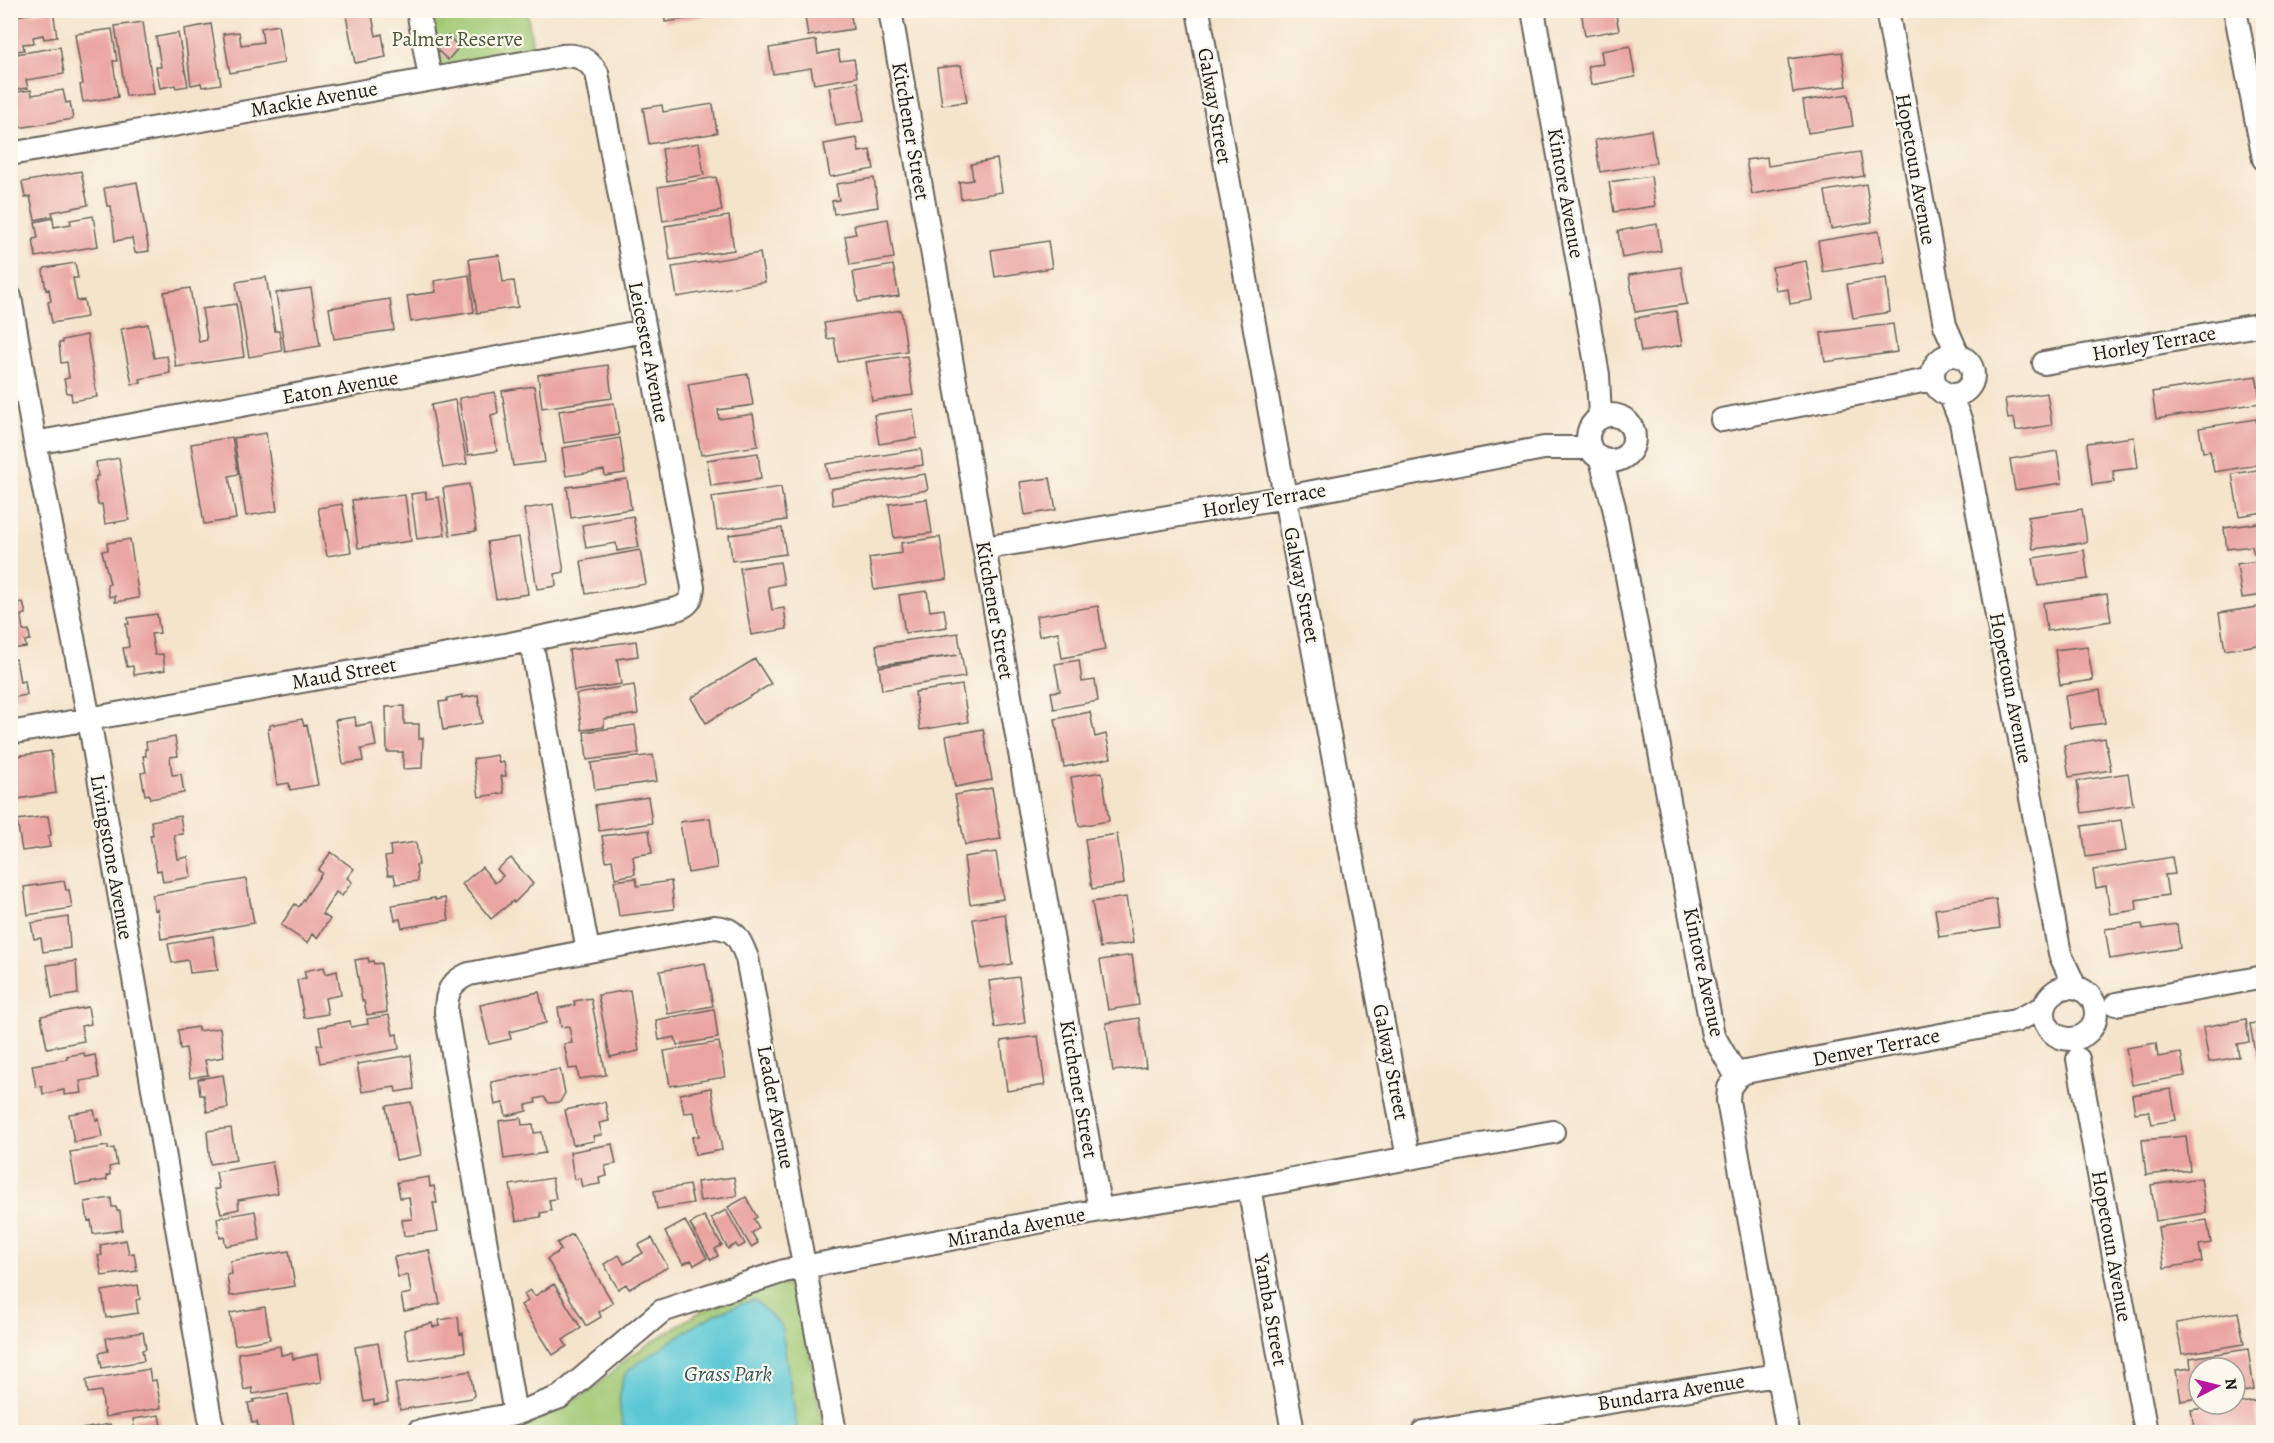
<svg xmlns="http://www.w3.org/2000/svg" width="2274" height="1443" font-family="Alegreya,serif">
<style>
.green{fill:#a1c974;stroke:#5e7248;stroke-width:1.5}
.water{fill:#5cc8d5;stroke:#3c7278;stroke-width:1.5}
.building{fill:#eaa5a1}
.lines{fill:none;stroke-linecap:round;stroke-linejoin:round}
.street-casing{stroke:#68625a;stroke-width:26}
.street{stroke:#fff;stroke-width:22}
.labels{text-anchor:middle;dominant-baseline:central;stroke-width:4.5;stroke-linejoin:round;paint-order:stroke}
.park-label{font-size:21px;fill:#4b593b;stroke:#fbf7ec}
.street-label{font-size:21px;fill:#1c1c1c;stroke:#fbf7ec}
.water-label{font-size:22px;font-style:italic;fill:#32585d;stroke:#fbf7ec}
</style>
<rect width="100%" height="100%" fill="#fbf7ec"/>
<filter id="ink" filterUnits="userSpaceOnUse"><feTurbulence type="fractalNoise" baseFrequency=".0167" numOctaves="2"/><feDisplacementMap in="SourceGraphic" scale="12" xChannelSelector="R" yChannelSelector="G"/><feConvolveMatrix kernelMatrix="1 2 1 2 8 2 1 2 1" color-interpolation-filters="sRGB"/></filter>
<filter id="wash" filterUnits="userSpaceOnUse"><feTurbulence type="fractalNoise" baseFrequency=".008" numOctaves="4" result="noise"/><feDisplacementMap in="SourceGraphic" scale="24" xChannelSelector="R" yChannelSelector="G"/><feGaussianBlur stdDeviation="1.35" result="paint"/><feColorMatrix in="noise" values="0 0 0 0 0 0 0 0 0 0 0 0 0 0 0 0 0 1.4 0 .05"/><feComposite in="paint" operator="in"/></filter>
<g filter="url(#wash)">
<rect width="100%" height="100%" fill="#f5e4cc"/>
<!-- green -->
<path class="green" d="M424,11H527L534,55L434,73Z
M778,1285L791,1286L799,1295L824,1432H511L510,1424L542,1417L591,1391L630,1356L703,1310Z"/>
<!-- water -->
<path class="water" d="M755,1300L781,1325L798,1432H625C620,1416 615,1389 626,1373C630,1367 642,1361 648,1357C682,1333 714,1310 755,1300Z"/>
<g id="blocks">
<!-- building -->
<path class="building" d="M53,10L57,37L44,39L43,35L33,37L34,43L23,44L24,50L10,52V17Z
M345,10H371L376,36L382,34L386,57L355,63Z
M664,10H712L713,15L665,22Z
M814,10H850L853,29L808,36L805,17L815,15Z
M1581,10H1615L1619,30L1585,36Z
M143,22L154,94L126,96L115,26Z
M211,24L221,84L202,87L201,83L191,85L184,29Z
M278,25L284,63L230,73L223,34L239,32L241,45L263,42L261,28Z
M112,29L117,61H113L118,97L83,102L80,85L83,84L75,34Z
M178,33L188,86L176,88L175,85L160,88L156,67H161L156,37Z
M448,36L459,47L448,60L435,48Z
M816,40L818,54L838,50L840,61L854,59L857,77L814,84L811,68L773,74L769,48Z
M1630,46L1635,77L1591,85L1588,66L1603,64L1601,51Z
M60,47L64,74L26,80L28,88L10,90V55Z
M1842,52L1847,86L1793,93L1788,59Z
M961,65L967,102L942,105L937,68Z
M858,82L864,121L836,126L829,87Z
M31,90L32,95L63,90L66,103L70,102L73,119L12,129L10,93Z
M1848,94L1853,126L1808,133L1803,101Z
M713,104L717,133L649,144L643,108L662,105L663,112Z
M1651,130L1656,163L1600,172L1595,140Z
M857,138L859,152L870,150L874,169L830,177L824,144Z
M699,143L704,175L667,181L662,149Z
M1860,152L1864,176L1752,194L1746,160L1767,157L1768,166Z
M997,159L1002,192L961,199L959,182L973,180L971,164Z
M81,171L88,205L52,212L53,216L35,220L30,196L25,198L22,182Z
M1651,176L1655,206L1614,212L1609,182Z
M716,177L722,211L663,221L658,187Z
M874,178L878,207L834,214L832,201L839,200L836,184Z
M137,182L149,251L135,253L132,238L115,241L111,206H107L104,188Z
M1866,184L1872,222L1831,229L1825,191Z
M93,216L98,246L36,257L33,239L38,238L35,222L53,218L54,227L71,224L70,220Z
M729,216L734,250L670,260L665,226Z
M888,219L894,258L850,265L845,236L856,234L854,225Z
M1657,224L1661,251L1622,258L1618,231Z
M1879,231L1884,262L1823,272L1818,241Z
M1048,241L1052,268L995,277L991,250Z
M760,253L765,282L677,297L672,267Z
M499,255L503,282L514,281L518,307L477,313L469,259Z
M1806,261L1813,300L1790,304L1788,289L1776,291L1772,267Z
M75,263L78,278H73L77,301L84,300L87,317L52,323L48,302L51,301L49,289L46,290L43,271L45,268Z
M893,265L899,296L858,302L853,272Z
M1681,267L1687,304L1635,312L1629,275Z
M469,275L474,312L411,322L407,296L436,292L434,281Z
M266,277L275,331H279L282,351L249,357L236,282Z
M1886,278L1890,312L1853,318L1847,284Z
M190,288L199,342L207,340L202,309L236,304L244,357L176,367L164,292Z
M311,288L320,346L285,352L276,293Z
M390,299L394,330L334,339L329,308Z
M901,310L907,351L838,362L834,338L827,339L824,323Z
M1676,311L1682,345L1641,352L1635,318Z
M148,324L154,358L167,356L170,373L140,379L141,383L132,384L121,329Z
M1893,324L1897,352L1825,362L1821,333Z
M87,335L97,397L72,401L71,393H67L64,379L69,378L67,362L61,363L59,343H62V340Z
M907,356L913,395L872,401L866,362Z
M608,365L612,398L542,408L538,375Z
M748,374L753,405L718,410L719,419L753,414L758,446L701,455L688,384Z
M2256,376L2261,403L2156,419L2152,392Z
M534,386L545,462L513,466L502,391Z
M495,392L498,413L491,415L497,451L468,455L459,398Z
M2047,393L2052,425L2016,431L2014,418L2008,419L2005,399Z
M455,400L467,464L443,468L431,405Z
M614,403L619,435L564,443L559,411Z
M913,409L917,438L879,444L874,415Z
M2256,419L2264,464L2214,472L2210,451L2203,452L2199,428Z
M266,433L277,511L246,516L234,438Z
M232,437L238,474L229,476L236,519L204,524L191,444Z
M2134,437L2138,468L2113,471L2114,482L2092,485L2087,443Z
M620,438L625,473L605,476L604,470L566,476L562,448Z
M921,449L923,465L829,479L826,464Z
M2057,451L2062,483L2015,490L2010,459Z
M758,453L761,479L711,486L707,460Z
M119,458L129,520L105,524L102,504L98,505L94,482L96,481V476H98L96,462Z
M2264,469V512L2239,516L2232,474Z
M925,474L928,490L833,505L831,489Z
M1050,478L1056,510L1025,515L1020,482Z
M627,479L631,509L571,518L567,487Z
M469,484L476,531L450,535L443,488Z
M781,487L786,520L717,530L712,497Z
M426,492V499L439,497L445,535L417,539L411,494Z
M405,495L411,541L358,548L352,500Z
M927,499L932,533L894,538L889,504Z
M342,504L351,552L327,556L318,508Z
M553,504L564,572L555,574L556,586L537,589L524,509Z
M2082,509L2087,542L2033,549L2028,517Z
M633,516L639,547L617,551L616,543L586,548L582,525Z
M2264,522V553L2254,554L2252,546L2227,549L2224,528Z
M782,528L786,554L732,561L729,535Z
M519,537L528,594L496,599L487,542Z
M940,537L947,579L874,590L869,558L902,553L901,543Z
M130,539L139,598L115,602V596L109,597L107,584H110L102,551L108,550L107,543Z
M640,550L646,584L586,594L581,561Z
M2084,550L2088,579L2038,586L2033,558Z
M2264,560V595L2242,598L2237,564Z
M780,562L784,584L768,587L772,610L784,608L787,629L751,635L740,568Z
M927,591L930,611L944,609L947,627L905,633L899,595Z
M2107,594L2111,621L2047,631L2043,603Z
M16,600L17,603L23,602L26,614L21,615L23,631L29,630L30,640L25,641L26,647L10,649V601Z
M1098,606L1105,650L1062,658L1058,632L1039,636L1036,616Z
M2264,606V644L2225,650L2219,613Z
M157,614L160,633L151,634L155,655L163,654L165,670L134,675L133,666L127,667L123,648L129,647L126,624H129L128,618Z
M958,633L965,677L882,690L879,667L958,655L879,665L876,645Z
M636,641L638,656L617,659L621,684L574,691L569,650Z
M2087,646L2093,680L2060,685L2055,650Z
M16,659L20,682L25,681L27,695L10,698V660Z
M755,659L771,684L706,723L691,698Z
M1079,660L1082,682L1095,680L1098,701L1054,709L1051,692L1060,691L1055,664Z
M634,685L638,714L604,719V727L582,730L576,694Z
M962,685L968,722L920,730L915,692Z
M2100,690L2105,723L2070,728L2065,696Z
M462,695V698L478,695L482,723L443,730L439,702L447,701V698Z
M404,706V724H419V739L423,738L422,768L403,769V752H387L386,707Z
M1090,712L1095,737L1106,734L1111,758L1064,767L1055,719Z
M355,717L356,726L372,723L376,746L361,749L363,761L343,764L335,720Z
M302,719L304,726L307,725L318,785L290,790L289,783L277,785L268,729H270V725Z
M635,725L639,753L587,760L584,732Z
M983,729L992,780L955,787L946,736Z
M175,737L178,756L170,757L172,775L181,774L184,793L150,799L149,794L145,795L141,773L146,772L143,756H146L145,749H147L146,742Z
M2105,738L2111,770L2069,777L2064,745Z
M51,751L56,793L11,800L10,757Z
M497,755L499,763L504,762L506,776H501L504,793L479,797L473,759Z
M653,755L657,781L595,790L591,763Z
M1102,772L1109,821L1079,826L1071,777Z
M2128,773L2133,805L2082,813L2077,781Z
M992,788L1001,839L965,845L955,795Z
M648,797L652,823L599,831L595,805Z
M48,816L51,835L48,836L50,847L22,851L17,820Z
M180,816L183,834L174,835L178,859L188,857L191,877L163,882L161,870L157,871L150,835H153L151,821Z
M710,818L717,868L688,873L680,822Z
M2121,820L2126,851L2086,857L2082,826Z
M649,830L652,853L633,856L635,874L615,878L612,860L606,861L602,836Z
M1117,834L1124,884L1092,889L1085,839Z
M416,842L419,865H416L418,881L396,884L394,875H388L385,857L391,856L390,846Z
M331,852L354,869L347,878L352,882L342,896L336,892L322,914L330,919L317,938L312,934L307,943L281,925L295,904L299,907L322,873L318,870Z
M996,852L1003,899L970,904L964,857Z
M2172,857L2175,874L2165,875L2168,895L2136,900L2137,910L2110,914L2106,886L2096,888L2093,870Z
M511,858L533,884L514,903L513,901L491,919L462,884L482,867L495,883L503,876L497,869Z
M636,878L637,886L671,881L674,909L619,916L614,881Z
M246,879L254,923L161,939L158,909L155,910L152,895Z
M64,881L66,890H69L72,908L28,915L24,887Z
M1126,897L1133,943L1100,948L1092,902Z
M435,898V900L445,898L449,920L402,928L400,919L395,920L392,905Z
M1996,899L2000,928L1939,937L1935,909Z
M1005,914L1012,964L981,969L973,919Z
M68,917L70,948L43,952L41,938L34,939L31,923Z
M2142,924L2143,929L2177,924L2180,948L2110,959L2105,929Z
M213,936L218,970L190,973L188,960L172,963L168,944Z
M1132,955L1139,1005L1108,1010L1100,960Z
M368,958L369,962L373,961L374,964L381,963L387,1012L367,1015L364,1001H362L355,960Z
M76,961L78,994L52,998L47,965Z
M705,963L713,1006L668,1014L660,971Z
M324,967L326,974L337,971L341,995L325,998L328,1014L304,1018L297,980L306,978L304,971Z
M1019,977L1025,1023L995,1028L989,981Z
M630,990L639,1051L610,1057L598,995Z
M539,992L546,1023L509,1032L511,1039L489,1044L480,1005Z
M591,998L606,1075L579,1079L577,1068L569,1069L564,1044L572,1043L569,1026L561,1027L558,1008L575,1005L574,1001Z
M88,1007L91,1024L81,1026L84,1041L47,1048L41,1016Z
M714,1009L718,1038L677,1045L675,1037L659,1040L656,1020Z
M389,1015L393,1035L397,1034L399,1049L320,1063L317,1045H322L319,1027L350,1021L351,1027L368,1024L367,1019Z
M1139,1018L1146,1067L1113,1071L1106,1023Z
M2246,1019L2249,1042L2237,1044L2239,1057L2209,1062L2203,1027Z
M2264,1022V1064L2257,1065L2250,1024Z
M198,1027V1031L220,1028L224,1057L205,1060L208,1075L190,1078L186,1048L180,1049L178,1030Z
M1038,1036L1045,1085L1007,1091L1001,1041Z
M719,1042L725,1077L670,1086L664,1051Z
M2156,1043L2158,1057L2181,1053L2185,1076L2132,1085L2126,1048Z
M84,1053L85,1057L95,1055L99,1078L80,1081L82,1093L64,1095V1090L43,1094L42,1086L36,1087L32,1065L67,1059V1056Z
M411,1055L414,1089L396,1092L395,1087L362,1092L357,1064Z
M560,1069L565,1093L560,1102L549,1103L544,1097L535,1099L536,1103L526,1105L527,1111L506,1116L503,1103L495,1105L491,1082Z
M223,1075L228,1108L207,1112L204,1095H200L198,1079Z
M711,1088L722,1150L695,1155L692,1137L699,1136L694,1112L684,1113L680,1094Z
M2171,1089L2176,1120L2152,1124L2149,1111L2135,1113L2132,1095Z
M411,1102L421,1155L396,1160L386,1106Z
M605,1102L609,1121L599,1123L602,1135L593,1136L594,1141L573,1145L565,1110Z
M94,1110L96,1120L99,1119L102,1137L74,1142L69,1114Z
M521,1118L522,1125L533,1124L534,1133L542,1132L545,1153L504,1159L499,1121Z
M231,1128L236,1160L210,1164L207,1131Z
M2186,1136L2190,1170L2146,1175L2142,1140Z
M612,1144L616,1164L605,1166L607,1176L599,1178L600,1184L582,1187L580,1178L574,1179L570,1152Z
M108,1146V1149L114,1148L117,1165L109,1167L110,1175L106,1176L107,1180L76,1185L70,1152Z
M272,1162L278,1193L238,1200L239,1209L221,1213L214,1189H219L216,1172Z
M429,1177L430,1187L434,1186L437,1203H433L438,1231L404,1236L402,1220L412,1219L409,1197L400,1198L397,1182Z
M734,1177L737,1196L700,1201L697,1182Z
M552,1178L556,1199L549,1200L551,1211L540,1213L541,1217L516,1221L510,1185Z
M2201,1178L2206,1213L2156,1221L2151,1185Z
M689,1185L693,1203L657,1209L654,1191Z
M746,1197L757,1217L754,1219L759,1228L752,1233L758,1243L751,1247L728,1207Z
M111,1198L112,1207H116L117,1211H120L122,1230L93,1234L91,1220L88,1221L85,1202Z
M726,1210L745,1244L738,1248L736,1244L728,1249L711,1218Z
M255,1211L260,1240L226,1246L224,1237L220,1238L217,1218Z
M704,1216L722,1245L715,1249L718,1256L711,1260L690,1224Z
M2207,1220L2211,1243L2199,1245L2202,1262L2164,1268L2158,1227Z
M685,1221L707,1258L694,1265L691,1260L683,1264L665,1232Z
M572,1234L613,1303L599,1312L601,1317L586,1326L547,1259L561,1250L557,1243Z
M652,1238L668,1267L629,1289L626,1284L618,1289L604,1264L619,1255L624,1264L643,1253L638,1245Z
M126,1240L129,1254L134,1253L137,1271L102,1276L98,1256L102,1255L100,1245Z
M429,1250L440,1304L404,1311L401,1295L411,1293L408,1275L398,1277L394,1257Z
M289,1251L295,1286L230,1296L227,1275L232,1274L230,1261Z
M554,1284L581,1328L563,1340L567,1346L553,1355L521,1305L528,1301L524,1294L530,1290L535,1296Z
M138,1285L140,1299L136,1300L138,1313L106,1318L102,1291Z
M265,1307L270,1339L235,1345L230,1313Z
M2238,1312L2244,1344L2182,1354L2176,1323Z
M458,1317L460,1334L463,1333L465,1352L410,1361L404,1330L432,1323L433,1327L440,1326L439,1320Z
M143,1332L146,1349L142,1350L144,1361L102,1368L99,1353L108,1351L106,1338Z
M378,1343L388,1402L374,1405V1400L364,1402L355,1347Z
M280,1346L281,1355L292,1353L293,1359L318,1354L322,1382L253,1394L252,1388L244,1390L238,1353Z
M2248,1349L2254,1390L2235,1393V1368H2199V1398L2181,1401L2176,1370L2191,1368L2190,1358Z
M149,1369L151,1381L156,1380L161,1408L105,1417L101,1391L88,1393L86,1380Z
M470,1371L474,1395L472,1398L400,1410L395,1384Z
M288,1394L294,1427L259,1432L257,1422L252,1423L248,1403L254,1402L253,1400Z
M2255,1401L2259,1432H2195L2191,1410Z
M159,1415L162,1432H135L133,1419Z
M110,1424L111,1428L116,1427L117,1432H82L81,1429Z"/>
</g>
</g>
<g filter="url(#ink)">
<use href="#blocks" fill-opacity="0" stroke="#68625a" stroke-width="1.5"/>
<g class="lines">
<!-- street casing -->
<g class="street-casing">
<path id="street" d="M418,10L430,78
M890,10L1100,1210
M1198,10L1289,519L1408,1158
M1533,10L1598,375L1600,418
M1887,10L1945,325L1958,355
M2235,10L2264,159
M10,154L562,56C578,54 588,59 597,73L693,587C692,599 689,605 677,609L510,644L10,733
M10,297L35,443L89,719L210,1418L214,1432
M1933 375a20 20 0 1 1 40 0a20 20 0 1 1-40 0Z
M2044,363L2264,324
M1950,395L1961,422L2060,954L2075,987
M1588 438a23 23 0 1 1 46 0a23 23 0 1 1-46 0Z
M1722,420L1933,379
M35,443L645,331
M1601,460L1614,507L1713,1035L1737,1077L1729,1088L1728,1101L1788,1432
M984,548L1286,497L1544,448H1590
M531,640L588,951
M2044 1013a26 26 0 1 1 52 0a26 26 0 1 1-52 0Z
M2116,1004L2264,977
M2078,1059L2146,1432
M1737,1077L1745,1072L2015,1021L2045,1007
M1249,1187L1293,1432
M515,1414L446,1012C446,993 450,982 469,974L714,927C736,928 740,940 747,958L835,1432
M418,1432L515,1414L560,1397L662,1311L784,1271L1100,1210L1249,1187L1553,1132
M1423,1432L1777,1375"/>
</g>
<!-- street -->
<use href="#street" class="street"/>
</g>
</g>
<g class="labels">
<!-- park labels -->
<g class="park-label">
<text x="457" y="39">Palmer Reserve</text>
</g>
<!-- street labels -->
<g class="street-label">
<text transform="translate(314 99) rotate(-10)">Mackie Avenue</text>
<text transform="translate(1215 106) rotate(80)">Galway Street</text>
<text transform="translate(911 131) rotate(80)">Kitchener Street</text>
<text transform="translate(1916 169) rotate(80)">Hopetoun Avenue</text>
<text transform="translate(1566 193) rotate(80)">Kintore Avenue</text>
<text transform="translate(2154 343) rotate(-10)">Horley Terrace</text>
<text transform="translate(649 352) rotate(79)">Leicester Avenue</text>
<text transform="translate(340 387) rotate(-10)">Eaton Avenue</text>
<text transform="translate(1264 500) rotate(-10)">Horley Terrace</text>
<text transform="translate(1302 585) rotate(79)">Galway Street</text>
<text transform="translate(995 610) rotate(80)">Kitchener Street</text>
<text transform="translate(344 673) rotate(-10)">Maud Street</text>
<text transform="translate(2011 688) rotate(79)">Hopetoun Avenue</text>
<text transform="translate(112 857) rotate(80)">Livingstone Avenue</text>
<text transform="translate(1704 972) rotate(78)">Kintore Avenue</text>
<text transform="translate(1876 1047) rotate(-11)">Denver Terrace</text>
<text transform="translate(1391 1062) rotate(79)">Galway Street</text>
<text transform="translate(1079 1089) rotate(80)">Kitchener Street</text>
<text transform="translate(776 1107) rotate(79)">Leader Avenue</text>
<text transform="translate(1016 1227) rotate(-11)">Miranda Avenue</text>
<text transform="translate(2112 1246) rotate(80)">Hopetoun Avenue</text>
<text transform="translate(1271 1310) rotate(80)">Yamba Street</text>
<text transform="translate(1671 1392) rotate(-9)">Bundarra Avenue</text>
</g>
<!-- water labels -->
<g class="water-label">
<text x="728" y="1374">Grass Park</text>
</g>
</g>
<!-- margin -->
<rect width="2274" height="1443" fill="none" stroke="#fbf7ec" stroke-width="36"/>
<!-- north arrow -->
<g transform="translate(2217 1386) rotate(83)"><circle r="28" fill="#fbf7ec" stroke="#a29f99" stroke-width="1.5"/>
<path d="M0-4.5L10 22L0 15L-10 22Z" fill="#b5179e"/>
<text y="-9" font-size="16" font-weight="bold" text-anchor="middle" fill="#1c1c1c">N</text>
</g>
</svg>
